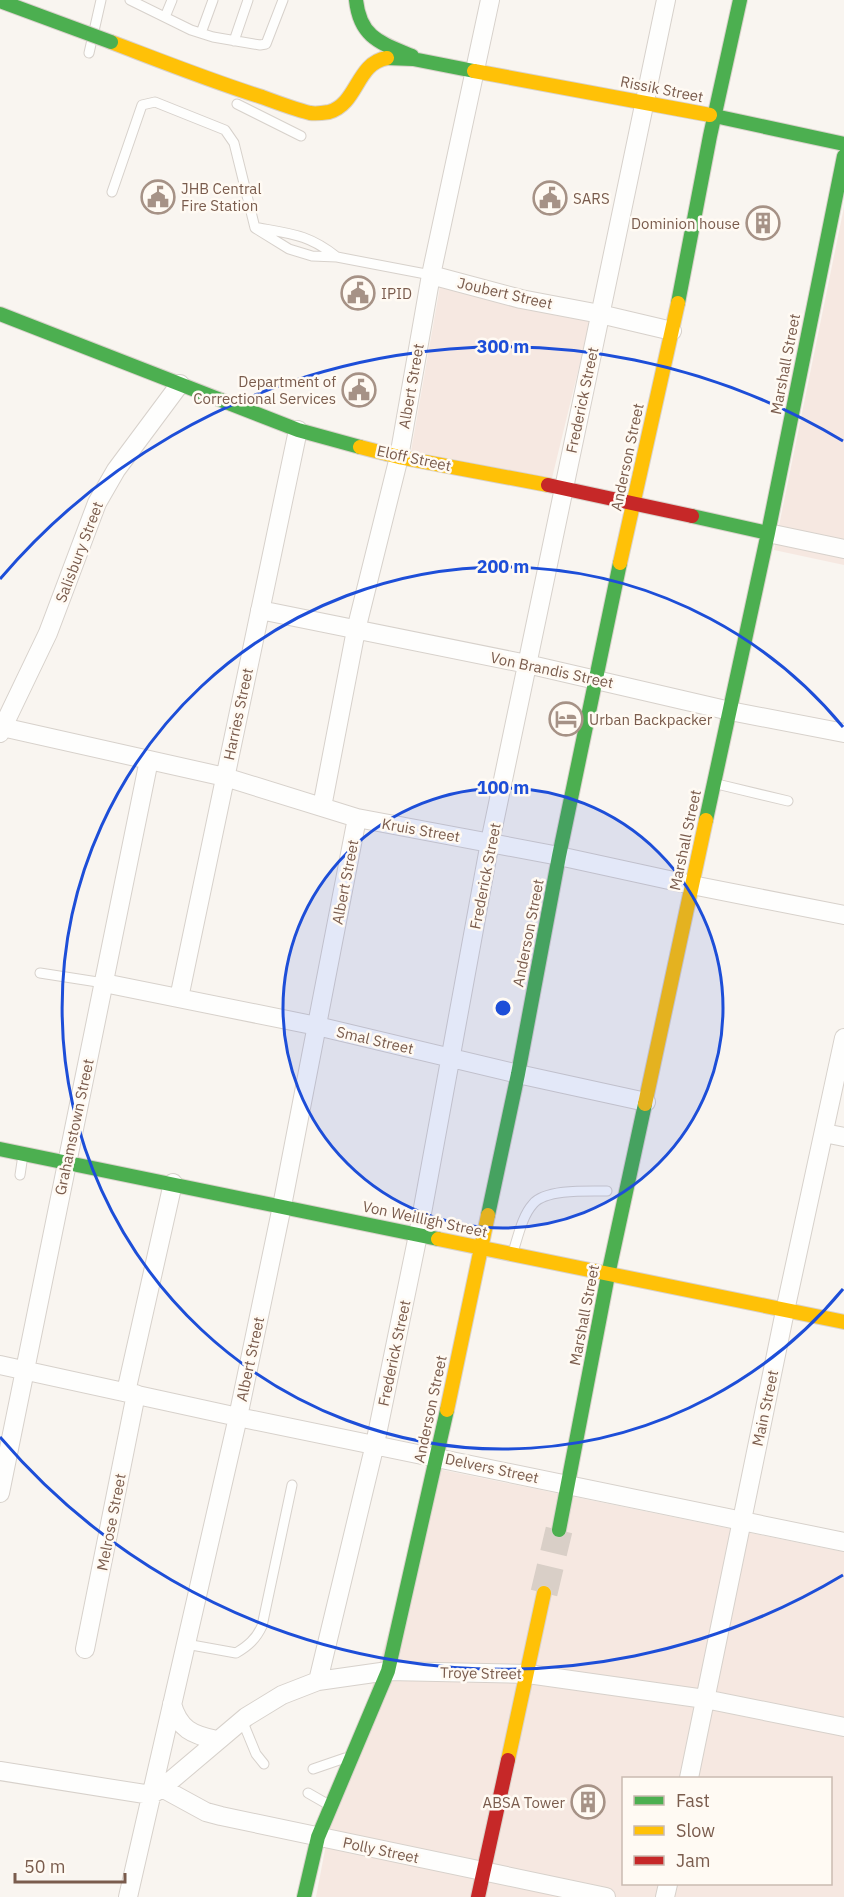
<svg xmlns="http://www.w3.org/2000/svg" width="844" height="1897" font-family="'IBM Plex Sans',sans-serif">
<style>
.commercial{fill:#f6e8e1;fill-rule:evenodd}
.lines{fill:none;stroke-linecap:round;stroke-linejoin:round}
.primary-tunnel{stroke:#d9cfc7;stroke-width:27;stroke-dasharray:27 14;stroke-linecap:butt}
.lane-casing{stroke:#d7d1cb;stroke-width:11}
.street-casing{stroke:#d7d1cb;stroke-width:20}
.fast-casing{stroke:#d9d2cb;stroke-width:16}
.slow-casing{stroke:#d9d2cb;stroke-width:16}
.jam-casing{stroke:#d9d2cb;stroke-width:16}
.lane{stroke:#fefefd;stroke-width:9}
.street{stroke:#fefefd;stroke-width:18}
.fast{stroke:#4caf50;stroke-width:14}
.slow{stroke:#ffc107;stroke-width:14}
.jam{stroke:#c62828;stroke-width:14}
.fast-bridge-casing{stroke:#dad1cc;stroke-width:16;stroke-linecap:butt}
.fast-bridge{stroke:#4caf50;stroke-width:14}
.ring{fill:none;stroke:#1d4ed8;stroke-width:3}
.labels{text-anchor:middle;dominant-baseline:central;stroke-width:5;stroke-linejoin:round;paint-order:stroke}
.street-label{font-size:15px;fill:#7a5c4d;stroke:#fffaf3}
.poi-label{font-size:15px;fill:#7a5c4d;stroke:#fffaf3;text-anchor:start}
.centre{fill:#1d4ed8;stroke:#fffaf3;stroke-width:3}
.ring-label{font-size:18px;text-anchor:middle;font-weight:bold;fill:#1d4ed8;stroke:#fffaf3;stroke-width:5;stroke-linejoin:round;paint-order:stroke}
</style>
<rect width="100%" height="100%" fill="#f9f5f0"/>
<!-- commercial -->
<path class="commercial" d="M844,207V565L774,550Z
M440,286L537,307L590,322L552,478L411,451Z
M438,1469L844,1552V1897H316L329,1829ZM624,1778H830V1884H624Z"/>
<g class="lines">
<!-- primary-tunnel -->
<path class="primary-tunnel" d="M544,1593L559,1530"/>
<!-- lane casing -->
<g class="lane-casing">
<path id="lane" d="M130,0L191,30L213,37L260,45L266,44L283,0
M165,17L172,0
M201,33L213,0
M234,41L248,0
M89,53L101,0
M237,104L301,136
M112,192L142,105L155,102L225,130L234,143L255,228L289,249L312,256L337,257L431,275
M259,228C293,234 309,235 337,257
M717,784L788,801
M40,973L104,983
M20,1175L23,1155
M513,1252C518,1237 522,1216 533,1204C545,1189 588,1191 607,1191
M186,1644L236,1653C248,1646 256,1639 262,1626L292,1485
M242,1720L256,1754L264,1764
M313,1769L345,1758
M308,1793L329,1805"/>
</g>
<!-- street casing -->
<g class="street-casing">
<path id="street" d="M431,275L521,299L600,314L672,331
M768,533L844,549
M260,610L527,664L730,711L844,733
M2,727L225,777L357,818L559,856L692,885L844,915
M0,733L48,633L97,503L116,470L180,384
M322,807L356,630L399,457L431,275L490,0
M104,983L317,1026L518,1074L646,1102
M179,998L298,430
M824,1133L844,1137
M0,1365L238,1417L844,1542
M126,1392L173,1183
M0,1493L149,760
M85,1649L136,1394
M318,1681L375,1444L418,1235L490,842L666,0
M172,1704C179,1729 192,1735 217,1740
M0,1771L151,1795L162,1788L246,1717L282,1695L318,1681L388,1671L528,1674L705,1699L844,1727
M689,1778L785,1311L844,1038
M162,1788L206,1812L221,1816L606,1897
M128,1897L238,1417L282,1206L357,818
M665,1897L668,1884"/>
</g>
<!-- fast casing -->
<g class="fast-casing">
<path id="fast" d="M356,0C360,38 381,43 412,56
M387,58L413,59L474,71
M710,115L844,144
M678,303L710,136L740,0
M0,314L298,430L360,447
M692,516L768,533
M706,820L768,533L844,156
M0,1149L438,1239
M488,1215L518,1074L559,856L620,563
M559,1530L608,1275L645,1104
M304,1897L318,1837L388,1671L447,1410"/>
</g>
<!-- slow casing -->
<g class="slow-casing">
<path id="slow" d="M111,42C161,61 211,81 262,97C278,103 294,109 310,113C316,114 323,113 329,112C358,104 356,63 387,58
M474,71L710,115
M360,447L399,457L548,485
M620,563L678,303
M645,1104L706,820
M438,1239L844,1322
M447,1410L488,1215
M508,1760L544,1593"/>
</g>
<!-- jam casing -->
<g class="jam-casing">
<path id="jam" d="M548,485L692,516
M478,1897L508,1760"/>
</g>
<!-- lane -->
<use href="#lane" class="lane"/>
<!-- street -->
<use href="#street" class="street"/>
<!-- fast -->
<use href="#fast" class="fast"/>
<!-- slow -->
<use href="#slow" class="slow"/>
<!-- jam -->
<use href="#jam" class="jam"/>
<!-- fast-bridge casing -->
<g class="fast-bridge-casing">
<path id="fast-bridge" d="M0,1L111,42"/>
</g>
<!-- fast-bridge -->
<use href="#fast-bridge" class="fast-bridge"/>
</g>
<!-- distance rings -->
<circle cx="503" cy="1008" r="220" fill="#1d4ed8" fill-opacity=".12"/>
<g class="ring">
<circle cx="503" cy="1008" r="220"/>
<path d="M843 1289A441 441 0 1 1 843 727"/>
<path d="M843 1575A661 661 0 0 1 0 1437M0 579A661 661 0 0 1 843 441"/>
</g>
<!-- icons -->
<defs>
<g id="civic-ring" transform="scale(1.725)"><circle r="9.5" fill="#fffaf3" stroke="#a69286" stroke-width="1.5"/><path d="M-.6-6.5H3V-4.5H.6V-3L4-1V1h2V6H-6V1h2V-1L-.6-3ZM-1.2 2.5V6h2.4V2.5Z" fill="#a69286"/></g>
<g id="building-ring" transform="scale(1.725)"><circle r="9.5" fill="#fffaf3" stroke="#a69286" stroke-width="1.5"/><path d="M-4-6H4V6H1V3H-1V6H-4ZM-2.5-4.3h1.7v1.8h-1.7ZM.8-4.3h1.7v1.8H.8ZM-2.5-1h1.7V.8h-1.7ZM.8-1h1.7V.8H.8Z" fill="#a69286"/></g>
<g id="hotel-ring" transform="scale(1.725)"><circle r="9.5" fill="#fffaf3" stroke="#a69286" stroke-width="1.5"/><path d="M-6-4.5h1.5V1H6V5H4.5V3h-9V5H-6ZM-4 0a1.8 1.8 0 1 1 3.6 0ZM.5 0V-2.5h3Q6-2.5 6 0Z" fill="#a69286"/></g>
</defs>
<g fill-rule="evenodd">
<use href="#civic-ring" x="158" y="197"/>
<use href="#civic-ring" x="550" y="198"/>
<use href="#building-ring" x="763" y="223"/>
<use href="#civic-ring" x="358" y="293"/>
<use href="#civic-ring" x="359" y="390"/>
<use href="#hotel-ring" x="566" y="719"/>
<use href="#building-ring" x="588" y="1802"/>
</g>
<g class="labels">
<!-- street labels -->
<g class="street-label">
<text transform="translate(662 89) rotate(11)">Rissik Street</text>
<text transform="translate(505 293) rotate(13)">Joubert Street</text>
<text transform="translate(785 364) rotate(-79)">Marshall Street</text>
<text transform="translate(411 386) rotate(-80)">Albert Street</text>
<text transform="translate(582 400) rotate(-78)">Frederick Street</text>
<text transform="translate(627 457) rotate(-78)">Anderson Street</text>
<text transform="translate(414 458) rotate(12)">Eloff Street</text>
<text transform="translate(79 552) rotate(-69)">Salisbury Street</text>
<text transform="translate(552 670) rotate(12)">Von Brandis Street</text>
<text transform="translate(238 714) rotate(-78)">Harries Street</text>
<text transform="translate(421 830) rotate(10)">Kruis Street</text>
<text transform="translate(685 840) rotate(-78)">Marshall Street</text>
<text transform="translate(485 876) rotate(-79)">Frederick Street</text>
<text transform="translate(345 882) rotate(-79)">Albert Street</text>
<text transform="translate(528 933) rotate(-79)">Anderson Street</text>
<text transform="translate(375 1040) rotate(13)">Smal Street</text>
<text transform="translate(74 1127) rotate(-78)">Grahamstown Street</text>
<text transform="translate(425 1219) rotate(12)">Von Weilligh Street</text>
<text transform="translate(584 1315) rotate(-79)">Marshall Street</text>
<text transform="translate(394 1353) rotate(-78)">Frederick Street</text>
<text transform="translate(250 1359) rotate(-78)">Albert Street</text>
<text transform="translate(765 1408) rotate(-78)">Main Street</text>
<text transform="translate(430 1409) rotate(-78)">Anderson Street</text>
<text transform="translate(492 1468) rotate(12)">Delvers Street</text>
<text transform="translate(111 1522) rotate(-79)">Melrose Street</text>
<text transform="translate(481 1673) rotate(1)">Troye Street</text>
<text transform="translate(381 1850) rotate(12)">Polly Street</text>
</g>
<!-- poi labels -->
<g class="poi-label">
<text x="181" y="188">JHB Central<tspan x="181" dy="17">Fire Station</tspan></text>
<text x="573" y="198">SARS</text>
<text x="740" y="223" text-anchor="end">Dominion house</text>
<text x="381" y="293">IPID</text>
<text x="336" y="381" text-anchor="end">Department of<tspan x="336" dy="17">Correctional Services</tspan></text>
<text x="589" y="719">Urban Backpacker</text>
<text x="565" y="1802" text-anchor="end">ABSA Tower</text>
</g>
</g>
<circle cx="503" cy="1008" r="9" class="centre"/>
<g class="ring-label">
<text x="503" y="353">300 m</text>
<text x="503" y="573">200 m</text>
<text x="503" y="794">100 m</text>
</g>
<!-- legend -->
<rect x="622" y="1777" width="210" height="108" fill="#fffaf3" stroke="#cabbb1" stroke-width="1.5"/>
<rect x="634" y="1796" width="30" height="9" fill="#4caf50" stroke="#cabbb1" stroke-width="1.5"/>
<text x="676" y="1807" font-size="18" fill="#7a5c4d">Fast</text>
<rect x="634" y="1826" width="30" height="9" fill="#ffc107" stroke="#cabbb1" stroke-width="1.5"/>
<text x="676" y="1837" font-size="18" fill="#7a5c4d">Slow</text>
<rect x="634" y="1856" width="30" height="9" fill="#c62828" stroke="#cabbb1" stroke-width="1.5"/>
<text x="676" y="1867" font-size="18" fill="#7a5c4d">Jam</text>
<!-- scale -->
<path d="M15 1873v9h110v-9" fill="none" stroke="#7a5c4d" stroke-width="3"/>
<text x="24" y="1873" font-size="18" fill="#7a5c4d" stroke="#fffaf3" stroke-width="4.5" paint-order="stroke">50 m</text>
</svg>
